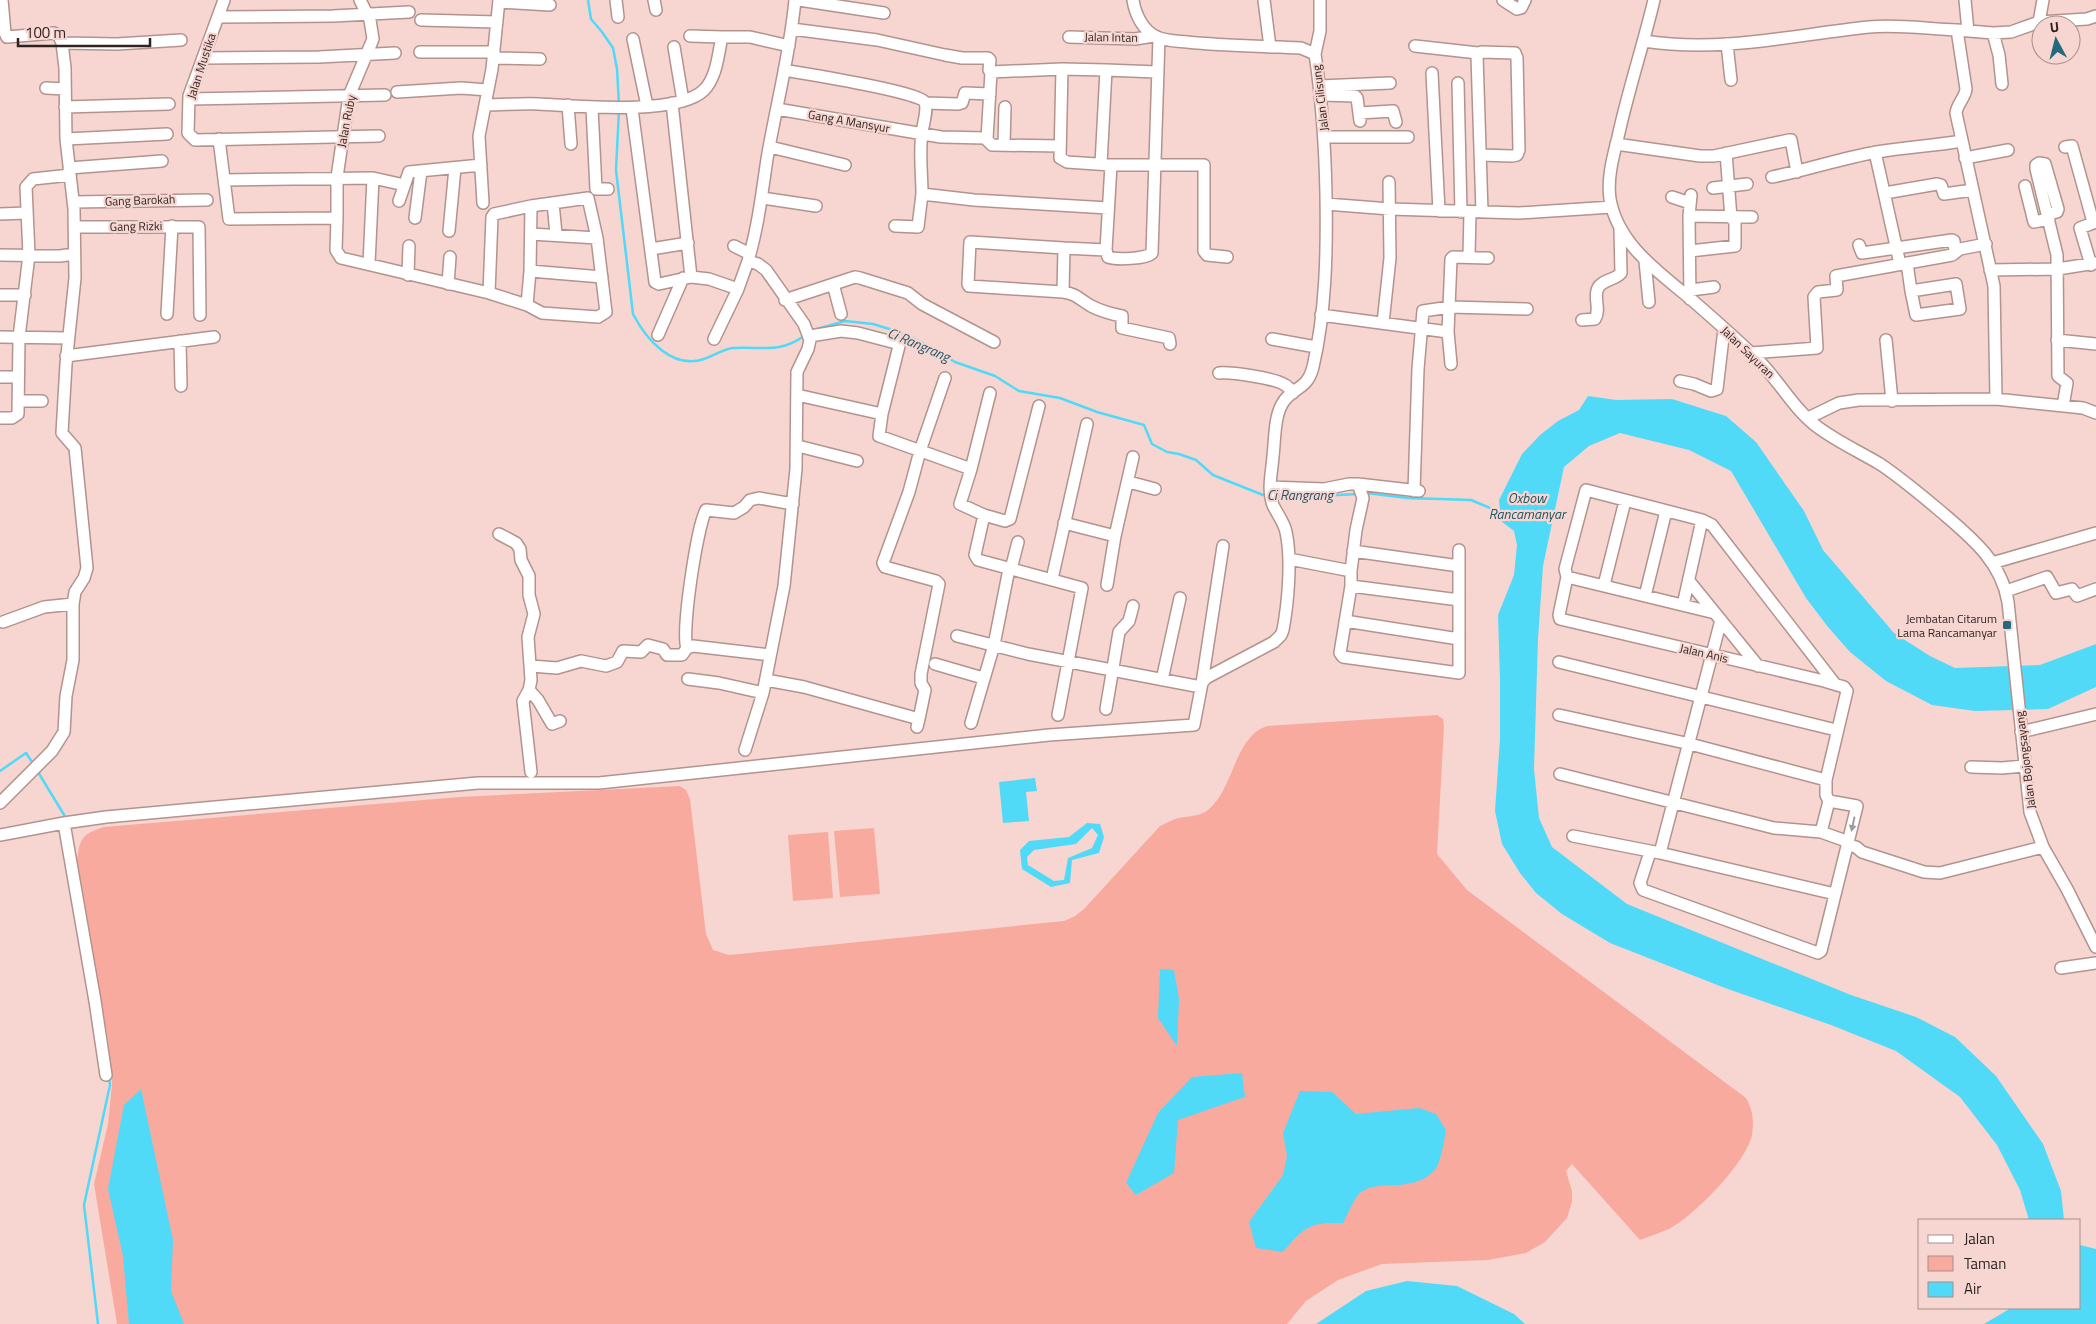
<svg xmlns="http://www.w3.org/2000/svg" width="2096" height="1324" font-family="'Titillium Web',sans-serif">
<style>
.green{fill:#f9aa9f}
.water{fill:#51d9f8;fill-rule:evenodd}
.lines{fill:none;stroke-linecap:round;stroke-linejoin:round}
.stream{stroke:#51d9f8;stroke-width:2.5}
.minor-casing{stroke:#b2938e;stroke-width:14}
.minor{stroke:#fff;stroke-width:11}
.oneway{fill:#a19c9b}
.poi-dot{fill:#256a7a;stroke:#f7d6d1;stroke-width:2}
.labels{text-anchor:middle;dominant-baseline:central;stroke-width:4.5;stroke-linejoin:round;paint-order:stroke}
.street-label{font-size:12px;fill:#2f2321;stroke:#f7d6d1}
.poi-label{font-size:12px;fill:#2f2321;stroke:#f7d6d1;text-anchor:end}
.water-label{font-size:14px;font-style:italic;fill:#1f5663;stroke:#f7d6d1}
</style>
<rect width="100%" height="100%" fill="#f7d6d1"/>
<!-- green -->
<path class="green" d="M1437,715L1443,719L1444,726L1437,854L1467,890L1746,1098C1753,1110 1754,1121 1752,1135C1746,1163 1694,1216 1669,1229C1660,1233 1650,1236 1640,1240L1572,1164L1566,1171L1572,1191V1202L1567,1218L1545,1242L1526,1253L1488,1260L1382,1264L1338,1280L1306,1301L1287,1324H117L94,1184L108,1124L112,1084L108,1039L76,867C80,841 78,835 104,827L459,797L680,786L686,790L690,799L706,934L713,950L729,955L1064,921L1075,916L1084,909L1160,826C1165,824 1170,821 1175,819C1185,816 1199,817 1208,810C1234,789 1234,737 1267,726Z
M874,828L880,894L840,897L834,831Z
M828,832L833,898L793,901L788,835Z"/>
<!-- water -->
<path class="water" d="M1588,396L1616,400L1672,399L1726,416L1756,442L1804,511L1823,550L1894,633L1930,656L1955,668L2040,665L2096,644V687L2048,709L1975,711L1932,705L1886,681L1850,652L1828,627L1806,598L1731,471L1689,450L1620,433L1589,446L1564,467L1543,566L1538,639L1534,769L1539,818L1552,847L1627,904L1851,995L1916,1017L1955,1037L1996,1076L2043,1144L2061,1191L2064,1220H2029L2020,1190L1997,1145L1960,1097L1896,1051L1831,1025L1725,988L1610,943L1562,914L1536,893L1520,873L1502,844L1495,811L1500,739V680L1498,615L1514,575L1517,545L1514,531L1501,521L1499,500L1522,454L1540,435L1558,421L1579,410Z
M1035,778L1037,791L1026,792L1029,821L1003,823L999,782Z
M1087,823L1100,824L1104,837L1099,853L1072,860L1070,883L1051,887L1022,869L1020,850L1029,841L1069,837ZM1092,828L1098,835L1092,848L1068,858L1064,880L1054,881L1028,865L1027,857L1034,850L1076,844Z
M1160,969L1174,970L1179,999L1177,1046L1158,1018Z
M1242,1073L1245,1097L1178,1120L1174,1173L1136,1195L1126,1183L1158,1113L1192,1077Z
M141,1089L173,1240L171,1291L184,1324H129L123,1256L108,1189L124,1105Z
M1300,1091L1332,1092L1356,1114L1419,1108L1436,1114L1446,1130C1444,1140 1441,1164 1434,1171C1411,1195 1374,1177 1358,1195C1352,1203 1348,1214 1343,1223C1309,1222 1304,1227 1283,1252L1256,1248L1249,1222L1283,1175L1287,1156L1283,1133Z
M2080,1245L2096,1249V1324H1984L2011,1308H2080Z
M1407,1281L1457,1286L1514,1314L1525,1324H1316L1366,1291Z"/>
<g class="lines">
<!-- stream -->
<path class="stream" d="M588,0L591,19L602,32L613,48L617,69L619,105
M619,110L616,170L633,314C646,339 672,370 704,359C714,356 723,349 733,348C761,346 779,354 804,336
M810,331L845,321L873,324L899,332L931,347L955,362L995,376L1019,391L1060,398L1097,412L1144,425L1152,444L1167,452L1179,454L1196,460L1213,475L1263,495H1268
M1366,493L1408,498L1471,500L1502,513
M1273,496L1295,497L1358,494
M0,771L26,753L34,765
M38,772L66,818
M98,1324L84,1205L110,1085L109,1077"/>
<!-- minor casing -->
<g class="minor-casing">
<path id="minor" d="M224,0L189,96L188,133L195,140L379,136
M616,0L618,17
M654,0L656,10
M799,0L884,13
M1264,0L1270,47
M1503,0L1517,9L1521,8L1525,0
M1654,0C1643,46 1628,91 1618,137C1613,157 1607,178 1610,199C1618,245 1659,272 1692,300C1715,320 1738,340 1759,361C1780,382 1795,411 1819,428C1838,442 1860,452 1880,464C1901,478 1920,494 1939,510C1969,536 2001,560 2008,602L2030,812L2043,847L2067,889L2096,947
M1965,0L1968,31
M499,2L550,5
M218,17L333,16L409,12
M421,20L497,22
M2039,22L2043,0
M792,29L877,40L945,55L962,58H988L990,60L989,70L991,72L1062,69
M1957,30L1993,33L2011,32L2039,22L2087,19L2096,16
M1993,33L1999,55L2002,84
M690,36L722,37
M1069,37L1135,39L1154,36
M633,39L647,106
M1644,41C1722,53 1792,35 1869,27C1897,24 1928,29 1957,30L1966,89C1965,98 1957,104 1956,113L1994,286L1996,399L1859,400L1839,403L1808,418
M62,43L117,44L181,40
M1727,44L1731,80
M1415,46L1478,53
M674,47L683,101
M420,52H494
M1315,54L1320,31V0
M203,58L319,57L395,53
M493,58L540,59
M784,70C802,73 920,92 925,102C928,110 923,124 922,133C919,153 922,174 922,194L974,200L1108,208
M1106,70L1157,72
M1432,73L1439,211
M1458,83L1461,212
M1320,86L1390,83
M46,88L65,89
M397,92L461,88L488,90
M1321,95L1355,96L1357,98L1360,121
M189,99L385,95
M672,103L691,277
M925,103L958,104L962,103L965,93L990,94
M486,105C504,105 522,103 539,104C575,106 678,116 704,90C717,77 718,54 722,37H750L789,46
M568,105L571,144
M65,107L169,104
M592,108L596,189H608
M632,109L655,282L659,284L691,277L709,279L738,289
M777,109L941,137L985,138L992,145L1060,146
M1359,113L1393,111L1396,122
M1325,137H1408
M66,139L167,134
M219,139L229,219L337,218L336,250L341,258L489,293L527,305L542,313L598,317L606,312L597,238L588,198L531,206L494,214L492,217L489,293
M987,139L991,72
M1616,144L1700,156H1714L1789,140H1791L1797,172
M1004,145L1005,107
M770,147L845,165
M2065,147L2072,146L2093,222
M1875,152L1900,264
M1726,153L1731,218
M1480,155L1512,156L1517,155L1519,150L1517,58L1515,53L1481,52L1477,56L1482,212
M1965,158L2008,150
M1111,165H1204V251L1207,255L1227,257
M69,168L162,161
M1772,177C1807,170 1842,158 1877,152C1906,147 1933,146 1962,141
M373,178L400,184
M224,180L373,178L369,264
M2025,186L2034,222L2049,219
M1713,188L1747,184
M1885,193L1937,184L1941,185L1944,194L1973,190
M1672,197L1690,203
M762,198L816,206
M399,201L409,172L481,165
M73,202L207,200
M483,203L479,136L492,69L499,0
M553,203L556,234
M1326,204L1390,209L1519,213L1612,207
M0,214L26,213
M2048,214L2057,212L2058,209L2045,164L2039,163L2036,165V169L2057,255L2058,376L2067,383L2063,406
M1689,216L1691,195
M337,218V177L349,96L373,39L370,20L360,0
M415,218L421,171
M895,226L918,227L922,194
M74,227H199L200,315
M449,231L455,168
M531,234L597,238
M1859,245L1862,253L1952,240L1954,241L1955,253
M734,246L750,254
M1064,248L970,242L968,284L969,286L1063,292L1064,248L1106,250L1111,165L1067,162L1060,158L1062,69L1106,70L1101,164
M651,249L688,243
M1106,250L1108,257C1117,260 1146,259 1152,253L1159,38
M1690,251L1735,246V218
M0,255L60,256L74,254
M1469,257L1470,212
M1645,261L1649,302
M1907,263L1911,291L1956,284L1960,309L1916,315L1911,291
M2091,265L2080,228L2096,222
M1990,270L2058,269L2096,263
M530,271L602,277
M408,275L409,246
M448,284L450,257
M833,284L841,314
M1691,290L1714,287
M1063,292C1077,294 1079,299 1091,306C1101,311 1111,314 1122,316V328L1169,338L1170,344
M0,295H25
M1690,299L1689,216L1752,217
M785,300L855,277L860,278L908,293L922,304L994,342
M527,305L530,271L531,206
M167,314L172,226
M1321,315L1448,332
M1582,320L1595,319C1601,309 1593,297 1598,288C1602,280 1615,280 1621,273L1620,229
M1383,323L1390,258L1389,182
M658,335L683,278
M810,336L841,331L858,333L896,343L899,346L882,414L879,436L971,469
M0,337L68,338
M714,339L738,289L748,261
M1272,339L1316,347
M1886,340L1892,401
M2057,340L2096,344
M180,341L181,386
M1751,353L1817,348L1814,297L1818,292L1837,290L1836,276L1952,255L1960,249L1986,244
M66,356L214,337
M1451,364L1448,332L1451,259L1453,257L1488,258
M1219,373C1231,372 1275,378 1285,385C1289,387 1291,390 1293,393
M0,377H18
M1680,381L1694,384L1711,391L1717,389L1724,329
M990,393L971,469L960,504L984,515L975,555L978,560L1082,588L1058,715
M797,395L882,414
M1996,399L2083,408L2096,413
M19,401H42
M0,418H12L18,414L19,337L29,255L26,187L33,179L70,175
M798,446L857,461
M1129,482L1155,489
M1358,484L1363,498L1356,530L1351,571V586L1340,653L1343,657L1459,673V550
M1270,487L1324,489L1349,484H1358L1419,491
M1414,491L1418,369L1423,311L1450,307L1527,309
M984,515L1005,521L1010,519L1039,406
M1064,523L1115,536
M499,534L516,543L520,549L521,560L529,576V595L534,614L528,637L531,680L529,690L523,701L531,772
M1353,551L1459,566
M1289,559L1351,571
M1992,563L2096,533
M1011,569L1018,542
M1052,579L1087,424
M1689,581L1758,666
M1107,585L1115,536L1133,457
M1604,585L1625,501
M1351,586L1459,600
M2006,591L2047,577L2056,593L2072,589L2077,596L2096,589
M1645,596L1666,511
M1683,605L1702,520
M1715,613L1567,577L1565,569L1586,490L1702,520L1712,525L1835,684
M1345,621L1459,639
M3,622L44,607L73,604
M957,636L1028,654L1201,687
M687,648C681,632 697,527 706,510L734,513L744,507L750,500L759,498L793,504
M1559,662L1836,730
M935,664L983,678
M531,666L557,668L581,661L606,666L617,662L623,651L641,652L648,645L663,649L667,655H682L687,648L693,646L770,655
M688,679L719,683L763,693
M766,680L804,687L919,719L917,727
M1162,680L1180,598
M1202,683L1223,546
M529,690L538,700L552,724L560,721
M1106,709L1119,632L1129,621L1133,606
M1559,715L1690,744L1826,780
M919,719L925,690L921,683V674L939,584L936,581L885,567L883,563L909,492L920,451L945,378
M971,723L994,645L1009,569
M2021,732L2096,714
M745,750L763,693L784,586L796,469L797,372L808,349L810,340L804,324L766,270L758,264L748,261C758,227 762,193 767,159C776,106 790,54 795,0
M1971,767L2002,768L2024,766
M1560,774L1774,828L1821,832L1829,801L1826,795V780L1847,691L1844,687L1824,681L1560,619L1559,615L1567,577
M0,803L52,751L64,732L66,696L73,660V604L75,592L84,578L87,568L75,448L62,433L66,364L75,278L74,209L66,139L65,68L62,43L59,36L54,33L7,37L5,33L2,0
M64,823L95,1001L106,1075
M1821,832L1849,842
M0,835L64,823L106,817L478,783H599L1049,735L1194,725L1202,683L1206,678L1274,642L1281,635L1283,630C1288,603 1292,559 1286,532C1284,522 1277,514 1273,505C1267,489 1272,472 1273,456C1275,440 1274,414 1284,401C1295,386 1307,390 1313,367C1326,311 1327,251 1326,194C1325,146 1322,101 1315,54L1301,48C1263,46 1225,46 1187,42C1177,41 1165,41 1157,37C1143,31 1135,14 1133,0
M1573,836L1660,853L1835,894
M1848,845L1856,847L1862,852L1924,872L1940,873L2043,847
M1650,852L1640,883L1643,890L1818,953L1821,951L1857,806L1829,801
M1660,853L1721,620
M2061,968L2096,963"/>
</g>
<!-- minor -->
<use href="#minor" class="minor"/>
</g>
<!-- one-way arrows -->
<defs><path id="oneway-solid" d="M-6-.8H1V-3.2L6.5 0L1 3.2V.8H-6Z" transform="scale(1.25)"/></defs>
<use class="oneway" href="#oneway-solid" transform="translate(1853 824) rotate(102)"/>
<!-- markers -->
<rect class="poi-dot" x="2002" y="620" width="10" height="10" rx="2.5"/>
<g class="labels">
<!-- street labels -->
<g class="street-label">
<text transform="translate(1111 37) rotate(1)">Jalan Intan</text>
<text transform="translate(201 66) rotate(-72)">Jalan Mustika</text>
<text transform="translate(1320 98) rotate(-97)">Jalan Cilisung</text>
<text transform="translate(346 121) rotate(-79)">Jalan Ruby</text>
<text transform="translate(849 121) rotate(10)">Gang A Mansyur</text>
<text transform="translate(140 200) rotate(-2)">Gang Barokah</text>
<text transform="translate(136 226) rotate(-1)">Gang Rizki</text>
<text transform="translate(1748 352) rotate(44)">Jalan Sayuran</text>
<text transform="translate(1704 653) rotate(13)">Jalan Anis</text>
<text transform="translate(2025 760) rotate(-97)">Jalan Bojongsayang</text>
</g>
<!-- poi labels -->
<g class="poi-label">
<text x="1997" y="618">Jembatan Citarum<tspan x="1997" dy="14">Lama Rancamanyar</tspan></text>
</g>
<!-- water labels -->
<g class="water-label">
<text transform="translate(919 344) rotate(23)">Ci Rangrang</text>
<text x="1300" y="494">Ci Rangrang</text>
<text x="1527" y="497">Oxbow<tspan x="1527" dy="16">Rancamanyar</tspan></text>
</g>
</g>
<!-- legend -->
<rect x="1918" y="1219" width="162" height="90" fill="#f7d6d1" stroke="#a78e8b"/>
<rect x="1928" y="1235" width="25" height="8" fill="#ffffff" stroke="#a78e8b"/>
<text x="1964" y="1244" font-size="15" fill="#2f2321">Jalan</text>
<rect x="1928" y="1256" width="25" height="15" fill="#f9aa9f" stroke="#a78e8b"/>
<text x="1964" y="1269" font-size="15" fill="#2f2321">Taman</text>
<rect x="1928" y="1282" width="25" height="15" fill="#51d9f8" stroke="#a78e8b"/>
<text x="1964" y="1294" font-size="15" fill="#2f2321">Air</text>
<!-- north arrow -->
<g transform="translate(2056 40) rotate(353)"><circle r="24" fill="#f7d6d1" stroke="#a78e8b"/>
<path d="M0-4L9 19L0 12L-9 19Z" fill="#256a7a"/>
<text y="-8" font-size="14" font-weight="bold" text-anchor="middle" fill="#2f2321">U</text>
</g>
<!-- scale -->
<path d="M18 38v8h132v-8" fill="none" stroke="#2f2321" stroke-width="2.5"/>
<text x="25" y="38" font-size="15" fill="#2f2321" stroke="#f7d6d1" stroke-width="4" paint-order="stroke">100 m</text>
</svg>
